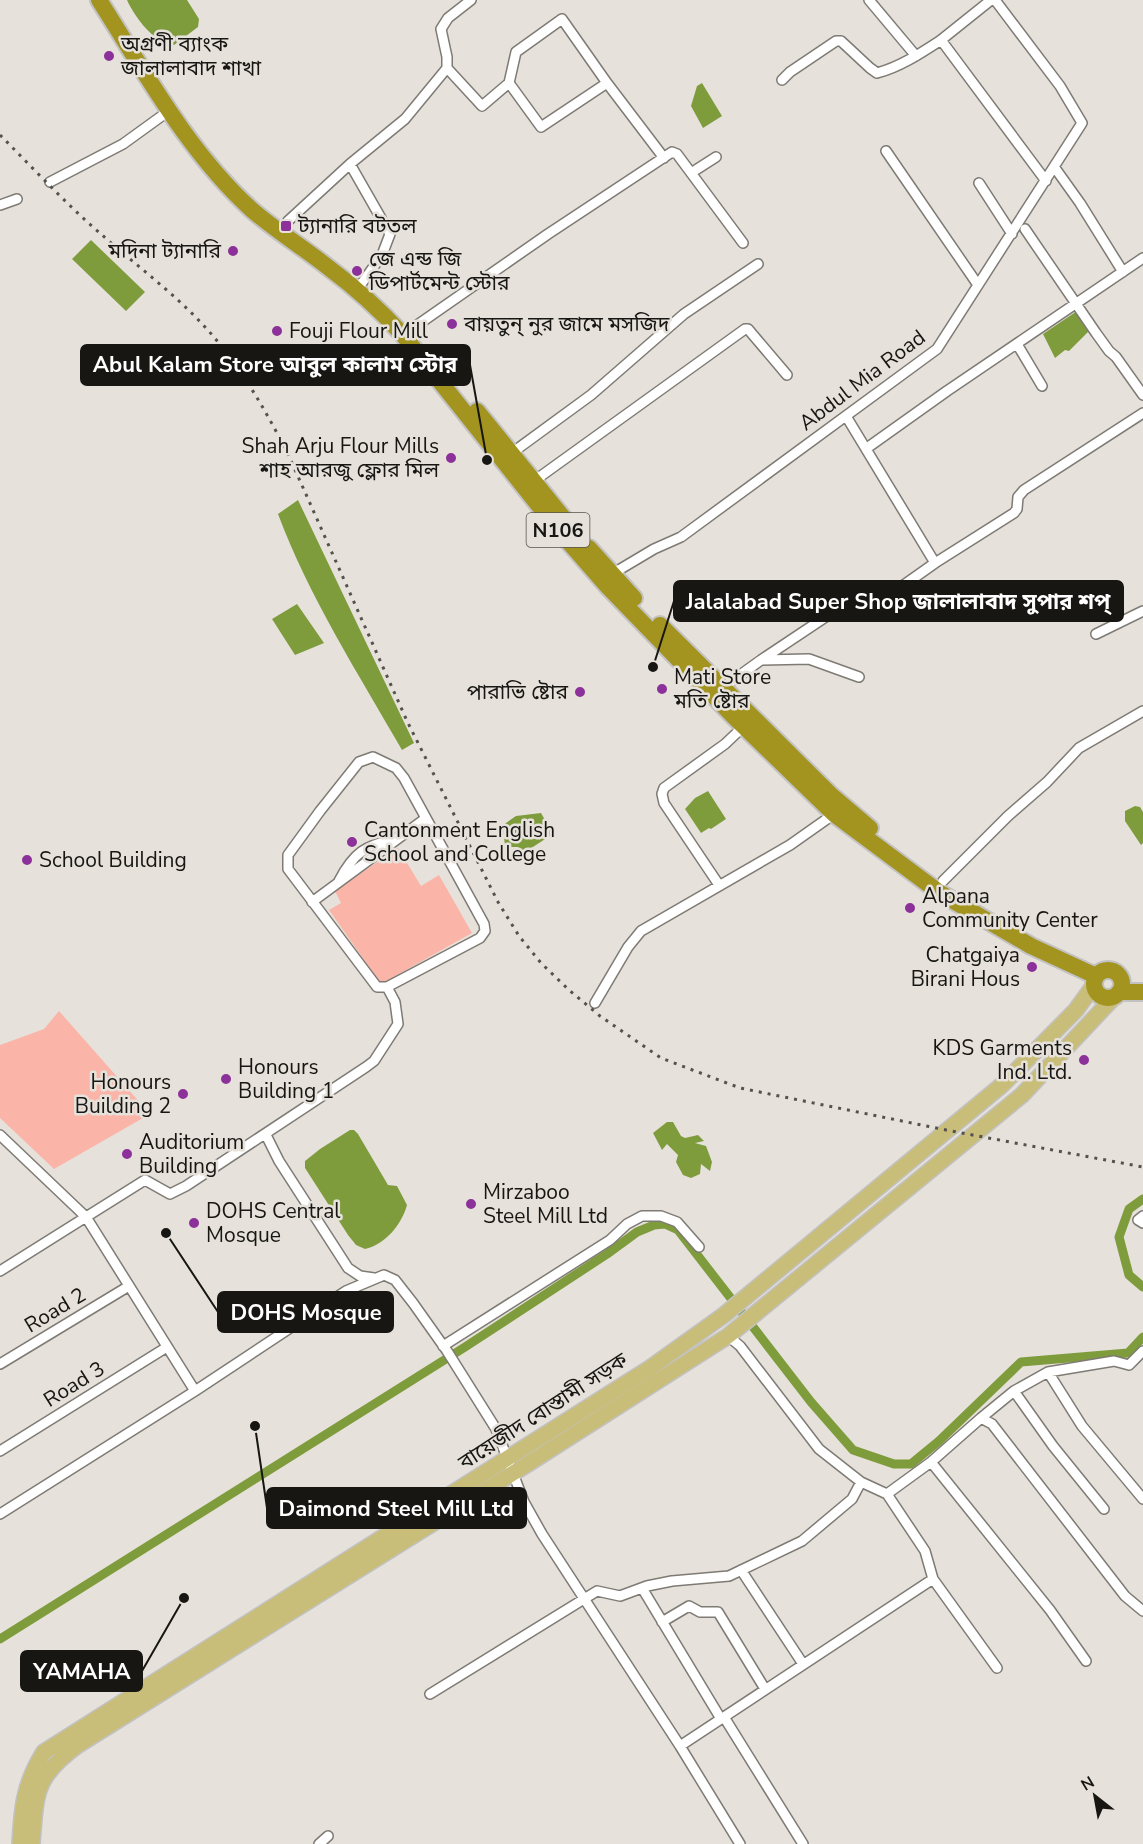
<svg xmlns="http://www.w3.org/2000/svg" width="1143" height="1844" font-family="'Nunito Sans','Noto Sans Bengali',sans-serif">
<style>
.green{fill:#fab5a8}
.water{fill:#7f9c3d}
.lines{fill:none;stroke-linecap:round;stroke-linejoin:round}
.canal{stroke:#7f9c3d;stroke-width:9}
.street-casing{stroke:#7e7a74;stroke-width:12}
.primary-casing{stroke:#c3c2c2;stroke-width:18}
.highway-casing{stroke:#c3c2c2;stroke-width:20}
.street{stroke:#fff;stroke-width:9}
.primary{stroke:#c8be79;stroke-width:15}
.highway{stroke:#a3931f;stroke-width:16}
.rail{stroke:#54524e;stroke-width:3;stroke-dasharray:3 6;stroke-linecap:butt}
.poi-dot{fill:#8c309a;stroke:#e6e2db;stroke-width:2}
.labels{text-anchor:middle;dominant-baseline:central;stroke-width:5;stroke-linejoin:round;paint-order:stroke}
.shield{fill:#e6e2db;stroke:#55534f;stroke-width:1.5}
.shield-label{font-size:20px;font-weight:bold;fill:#171613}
.poi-label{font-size:21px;fill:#171613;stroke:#e6e2db;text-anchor:start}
.street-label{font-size:21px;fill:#171613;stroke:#e6e2db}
.leader{fill:none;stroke:#171613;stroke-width:2}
.callout-dot{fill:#171613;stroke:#e6e2db;stroke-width:2}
.callout{fill:#171613;stroke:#171613;stroke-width:2}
.callout-label{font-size:22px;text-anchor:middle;font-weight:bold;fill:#fff}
</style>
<rect width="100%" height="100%" fill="#e6e2db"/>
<!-- green -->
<path class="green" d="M398,848L421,886L439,875L472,933L381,984L329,910L341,903L335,891Z
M59,1011L150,1114L54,1169L0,1118V1045L44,1029Z"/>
<!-- water -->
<path class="water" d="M127,0H187L199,19L198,27L174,45C155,45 134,16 127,0Z
M702,83L722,116L703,128L691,106L697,86Z
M91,240L145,292L126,311L72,259Z
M1077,311L1090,330L1069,351L1065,350L1055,358L1043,334Z
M298,500L414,743L402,750C358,673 309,597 278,514Z
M297,604L324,643L295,655L272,619Z
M708,791L726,819L711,829L709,828L701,833L685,809L695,798Z
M1135,806L1140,807L1143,812V843L1141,845L1125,821V811Z
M541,813L553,834L522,854L518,847H505L503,825L516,816Z
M667,1122H673L681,1136L685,1138L698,1135L704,1141L695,1143L706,1146L712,1162L710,1171L701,1164L700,1174L691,1178L683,1175L676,1162L678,1155L667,1144L662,1150L653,1133Z
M350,1130H354L358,1134L388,1185L397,1186L407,1205C402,1224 385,1245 365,1249L356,1245L348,1235L305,1168V1161L320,1149Z"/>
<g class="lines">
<!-- canal -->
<path class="canal" d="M1143,1199L1129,1209L1119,1237L1129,1275L1143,1287
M0,1639L465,1347L607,1254L637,1232L654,1225L665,1224L678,1230L811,1402L853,1450L894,1464H911L939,1441L1021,1362L1128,1353L1143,1337"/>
<!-- street casing -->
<g class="street-casing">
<path id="street" d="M869,0L916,56
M941,40L991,0
M447,68L482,106L509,83L541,127L607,83L664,158
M782,80L790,72L836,41H841L870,68L877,73C900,67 921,53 941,40L1046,181
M509,83L516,52L562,19L607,83
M886,151L978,285
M350,164L390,234L382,255L357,290
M1055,168L1080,203L1123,272
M691,173L716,157
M50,182L123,144L170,110
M979,183L1012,234
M0,205L17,199
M1025,229L1096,333L1109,351L1116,357L1143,395
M280,232L288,221L350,164L405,119L447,68V57L441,29L448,18L471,0
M403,335L548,234L672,152L677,154L743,243
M1017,344L1042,386
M846,416L935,563
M867,448L947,391L1143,258
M509,455L591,395L684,314L758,264
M534,481L745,329H748L787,375
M612,574L654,549L681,537L937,349L1082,123L1060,86L995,0
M1096,634L1143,611
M761,660L869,588L883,586L894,592L935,563L1014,513L1017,509L1018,497L1024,490L1143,413
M722,688L761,660L809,659L859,677
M373,757L396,768L404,778L484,924L485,931L480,938L387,987H377L288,869V855L320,811L359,762Z
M339,881C354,852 365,846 396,838
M943,881L1008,816L1047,782L1079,748L1143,711
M719,885L664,803L662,794L664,788L725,744L744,726
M312,902L426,818
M595,1003L628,947L641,931L790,845L834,814
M0,1135L86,1217L0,1271
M266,1135L279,1161L348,1268L360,1276L374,1278
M1143,1216L1138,1220L1143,1223
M728,1336L740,1346L819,1449L861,1482L887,1494L931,1462L981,1418L992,1424L1125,1596L1143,1611
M443,1346L610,1240L627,1224L642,1216H661L677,1222L699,1247
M0,1364L129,1286
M1048,1372L1082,1426L1143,1499
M195,1391L86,1217L145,1180L170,1194L186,1186L366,1067L374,1061L398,1024L395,1002L387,987
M1014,1391L1053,1446L1104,1509
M981,1418L1014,1391L1048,1372L1114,1361L1129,1365L1143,1351
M0,1451L167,1347
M931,1462L1050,1610L1086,1661
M887,1494L925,1551L933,1579
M0,1514L195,1391L346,1291L384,1275L395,1280L413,1303L447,1351L496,1429L524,1502L542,1534L680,1746
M741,1570L803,1664
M642,1588L721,1719
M662,1622L689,1606L700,1612H718L765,1689
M430,1694L597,1591L620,1596L647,1586L672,1581L729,1576L802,1541L852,1499L861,1482
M724,1717L803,1844
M319,1844L328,1836
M740,1844L680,1746L933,1579L997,1668"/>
</g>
<!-- primary casing -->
<g class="primary-casing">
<path id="primary" d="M20,1844C22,1807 24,1784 44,1752L650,1368L724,1315L1002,1085L1076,1010L1094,985
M32,1844C36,1793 34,1777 78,1745L526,1465L728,1336L1022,1095L1115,996"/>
</g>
<!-- highway casing -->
<g class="highway-casing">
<path id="highway" d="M99,0C145,72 188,152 252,210C276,231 304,248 329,268C356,288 380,310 403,335L559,531L607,586L733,716L834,814L940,893L1031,946L1096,976
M477,411L570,526
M589,548L634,598
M660,625L830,794L870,828
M1094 984a14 14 0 1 1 28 0a14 14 0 1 1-28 0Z
M1119,992H1143"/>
</g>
<!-- street -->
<use href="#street" class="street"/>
<!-- primary -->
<use href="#primary" class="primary"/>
<!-- highway -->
<use href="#highway" class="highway"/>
<!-- rail -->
<path class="rail" d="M0,135C33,168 66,204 101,234C140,269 185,301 218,342C246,376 268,415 288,454L407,721L498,902L519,936L541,963L569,990L600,1016L661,1058L740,1088L946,1130L1143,1167"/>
</g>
<!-- markers -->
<g class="poi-dot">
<circle cx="109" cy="56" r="6"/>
<rect x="280" y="220" width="12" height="12" rx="3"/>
<circle cx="233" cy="251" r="6"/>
<circle cx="357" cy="271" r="6"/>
<circle cx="452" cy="324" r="6"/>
<circle cx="277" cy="331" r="6"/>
<circle cx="451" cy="458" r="6"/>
<circle cx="662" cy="689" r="6"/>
<circle cx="580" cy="692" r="6"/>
<circle cx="352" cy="842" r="6"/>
<circle cx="27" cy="860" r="6"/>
<circle cx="910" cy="908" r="6"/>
<circle cx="1032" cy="967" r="6"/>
<circle cx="1084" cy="1060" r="6"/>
<circle cx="226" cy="1079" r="6"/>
<circle cx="183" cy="1094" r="6"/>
<circle cx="127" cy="1154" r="6"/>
<circle cx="471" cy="1204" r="6"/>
<circle cx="194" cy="1223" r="6"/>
</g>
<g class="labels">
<!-- shield labels -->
<rect class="shield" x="526.5" y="513" width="63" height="34" rx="4.5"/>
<g class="shield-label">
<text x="558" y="530">N106</text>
</g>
<!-- poi labels -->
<g class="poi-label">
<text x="121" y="44">অগ্রণী ব্যাংক<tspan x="121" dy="24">জালালাবাদ শাখা</tspan></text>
<text x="298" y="226">ট্যানারি বটতল</text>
<text x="221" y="251" text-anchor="end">মদিনা ট্যানারি</text>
<text x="369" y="259">জে এন্ড জি<tspan x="369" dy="24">ডিপার্টমেন্ট স্টোর</tspan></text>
<text x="464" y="324">বায়তুন্ নুর জামে মসজিদ</text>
<text x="289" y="331">Fouji Flour Mill</text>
<text x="439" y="446" text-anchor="end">Shah Arju Flour Mills<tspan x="439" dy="24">শাহ আরজু ফ্লোর মিল</tspan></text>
<text x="674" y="677">Mati Store<tspan x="674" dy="24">মতি ষ্টোর</tspan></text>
<text x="568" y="692" text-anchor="end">পারাভি ষ্টোর</text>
<text x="364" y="830">Cantonment English<tspan x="364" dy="24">School and College</tspan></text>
<text x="39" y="860">School Building</text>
<text x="922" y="896">Alpana<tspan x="922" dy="24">Community Center</tspan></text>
<text x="1020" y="955" text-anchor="end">Chatgaiya<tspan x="1020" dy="24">Birani Hous</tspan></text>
<text x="1072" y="1048" text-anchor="end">KDS Garments<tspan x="1072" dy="24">Ind. Ltd.</tspan></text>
<text x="238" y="1067">Honours<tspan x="238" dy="24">Building 1</tspan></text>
<text x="171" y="1082" text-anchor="end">Honours<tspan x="171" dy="24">Building 2</tspan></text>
<text x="139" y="1142">Auditorium<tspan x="139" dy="24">Building</tspan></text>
<text x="483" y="1192">Mirzaboo<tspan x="483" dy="24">Steel Mill Ltd</tspan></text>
<text x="206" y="1211">DOHS Central<tspan x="206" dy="24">Mosque</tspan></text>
</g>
<!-- street labels -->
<g class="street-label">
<text transform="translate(862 380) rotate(-37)">Abdul Mia Road</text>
<text transform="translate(55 1310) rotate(-31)">Road 2</text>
<text transform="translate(74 1384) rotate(-32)">Road 3</text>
<text transform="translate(543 1411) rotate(-33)">বায়েজীদ বোস্তামী সড়ক</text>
</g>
</g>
<!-- callouts -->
<path class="leader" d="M487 460L470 365M653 667L674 601M166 1233L218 1312M255 1426L267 1508M184 1598L142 1671"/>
<g class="callout-dot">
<circle cx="487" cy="460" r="6"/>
<circle cx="653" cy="667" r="6"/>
<circle cx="166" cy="1233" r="6"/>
<circle cx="255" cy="1426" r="6"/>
<circle cx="184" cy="1598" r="6"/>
</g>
<g class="callout">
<rect x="81" y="345" width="389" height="40" rx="6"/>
<rect x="674" y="581" width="449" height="40" rx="6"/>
<rect x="218" y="1292" width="175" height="40" rx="6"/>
<rect x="267" y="1488" width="259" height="40" rx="6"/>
<rect x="21" y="1651" width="121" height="40" rx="6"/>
</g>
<g class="callout-label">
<text x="275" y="372">Abul Kalam Store আবুল কালাম স্টোর</text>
<text x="898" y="609">Jalalabad Super Shop জালালাবাদ সুপার শপ্</text>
<text x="306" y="1320">DOHS Mosque</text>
<text x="396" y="1516">Daimond Steel Mill Ltd</text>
<text x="82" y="1679">YAMAHA</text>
</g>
<!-- north arrow -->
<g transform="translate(1095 1796) rotate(329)" stroke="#e6e2db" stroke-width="4.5" paint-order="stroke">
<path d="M0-4.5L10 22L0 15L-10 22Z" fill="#171613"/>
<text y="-9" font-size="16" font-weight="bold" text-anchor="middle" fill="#171613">N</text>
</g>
</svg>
